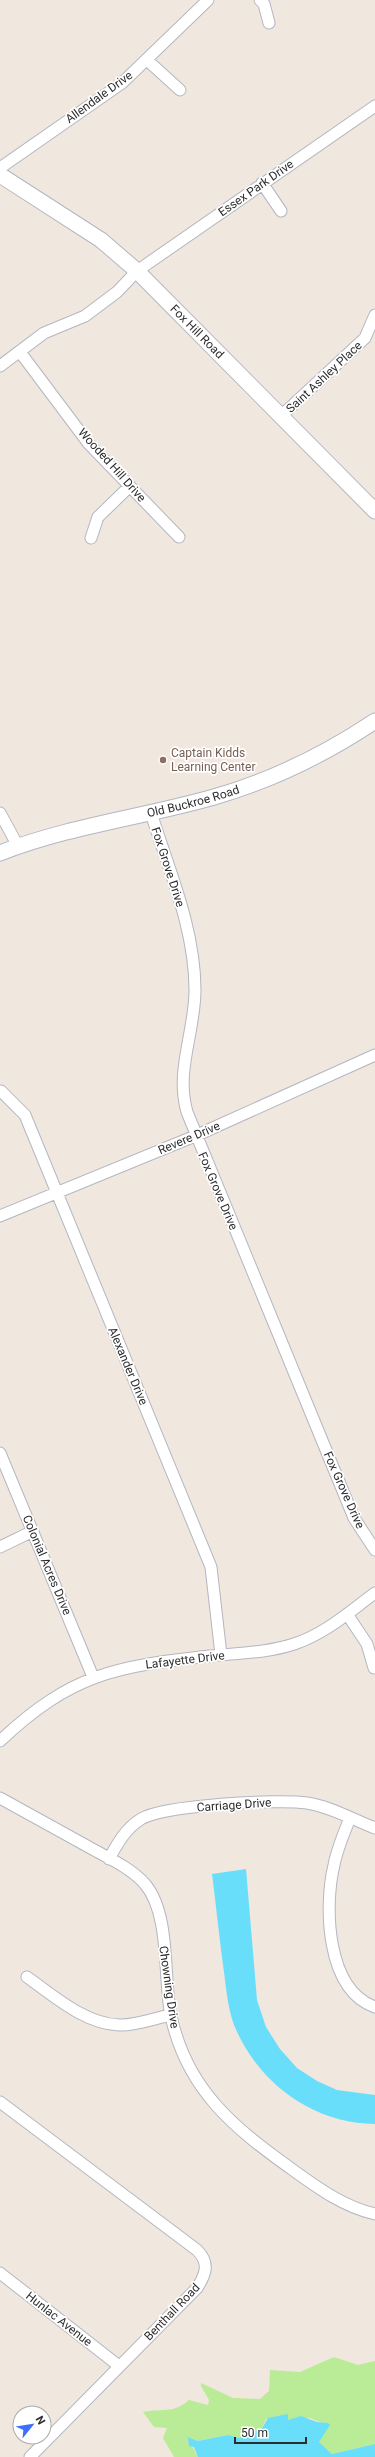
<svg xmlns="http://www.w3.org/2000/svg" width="375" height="2457" font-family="Roboto,sans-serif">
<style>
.green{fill:#baeb97}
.water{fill:#69defa}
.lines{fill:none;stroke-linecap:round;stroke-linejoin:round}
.minor-casing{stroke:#b3b7c2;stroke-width:13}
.secondary-casing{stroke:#b3b7c2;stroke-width:17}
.minor{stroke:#fff;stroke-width:11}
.secondary{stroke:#fff;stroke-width:15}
.education-dot{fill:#8d6e63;stroke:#fff;stroke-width:1.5}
.labels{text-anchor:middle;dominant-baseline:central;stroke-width:3.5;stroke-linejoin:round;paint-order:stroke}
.street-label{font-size:12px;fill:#2d2d2d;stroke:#fff}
.education-label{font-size:12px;fill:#785e54;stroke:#fff;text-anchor:start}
</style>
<rect width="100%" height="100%" fill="#f0e7df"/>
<!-- green -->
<path class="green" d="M334,2357L358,2365L375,2361V2444L332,2454L319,2442L322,2423L310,2418L287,2420L266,2419L262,2428L240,2438L228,2435L198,2441L183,2435L188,2437L198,2457H174L163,2438L167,2428L154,2427L143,2412C163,2408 173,2414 189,2400L208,2405L209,2400L201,2386V2383L233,2398L260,2399L269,2391L270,2370L300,2372Z"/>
<!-- water -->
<path class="water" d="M246,1869L257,2000L266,2027L280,2049L297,2068L317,2081L337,2090L375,2095V2124C312,2123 258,2083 234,2025C227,2006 226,1985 223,1965C219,1935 216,1905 212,1874Z
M288,2414V2420L301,2416L317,2422L328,2423L330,2425L319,2442L332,2454L375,2444V2457H198L194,2447L189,2446L188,2437L177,2433L198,2441L228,2435L240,2438L262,2428L268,2418Z"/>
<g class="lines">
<!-- minor casing -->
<g class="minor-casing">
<path id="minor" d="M260,0L264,4L269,23
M147,60L180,90
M0,168L122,83L208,0
M262,183L281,211
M20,352L89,444L179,537
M0,366L44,333L85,316L117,292L137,271L375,106
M281,416L365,338L375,315
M91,538L98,517L130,486
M0,813L18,846
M151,813C169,870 195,929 195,990C195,1032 175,1071 187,1112L354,1518L375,1550
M1,1091L25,1115L211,1567L221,1655
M0,1216L195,1136L375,1055
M0,1453L93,1677
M0,1547L33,1531
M347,1614L367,1644L374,1668
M0,1741C71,1674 116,1666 210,1656C238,1653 267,1653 294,1644C325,1634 349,1612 375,1593
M0,1798C29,1814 58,1830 87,1846C106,1857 130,1867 145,1884C171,1915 163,1978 171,2016C187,2090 234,2128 293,2170C318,2188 344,2207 375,2214
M350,1818C344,1833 337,1849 334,1865C324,1906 326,1990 375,2007
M109,1859C117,1844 126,1828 141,1819C164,1805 278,1799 307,1803C329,1806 354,1820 375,1828
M27,1977C54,1996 85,2024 119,2025C135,2026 155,2018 171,2015
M0,2102L197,2250C210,2263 206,2274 197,2288L30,2457
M0,2273L119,2366"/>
</g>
<!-- secondary casing -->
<g class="secondary-casing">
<g id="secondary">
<path id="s1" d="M0,175L101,240L137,271L375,511"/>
<path id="s2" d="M0,853C69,826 144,817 214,797C270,781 327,753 375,721"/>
</g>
</g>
<!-- minor -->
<use href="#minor" class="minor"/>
<!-- secondary -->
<use href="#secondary" class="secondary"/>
</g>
<!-- markers -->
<circle class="education-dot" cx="163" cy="760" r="4"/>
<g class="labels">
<!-- street labels -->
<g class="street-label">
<text transform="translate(99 97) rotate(-36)">Allendale Drive</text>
<text transform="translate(256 188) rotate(-35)">Essex Park Drive</text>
<text stroke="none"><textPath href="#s1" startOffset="253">Fox Hill Road</textPath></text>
<text transform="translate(324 377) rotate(-43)">Saint Ashley Place</text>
<text transform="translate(112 465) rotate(48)">Wooded Hill Drive</text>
<text stroke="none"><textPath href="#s2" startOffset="200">Old Buckroe Road</textPath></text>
<text transform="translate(168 867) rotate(72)">Fox Grove Drive</text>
<text transform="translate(189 1138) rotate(-23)">Revere Drive</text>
<text transform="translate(218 1191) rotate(67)">Fox Grove Drive</text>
<text transform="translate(128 1366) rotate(67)">Alexander Drive</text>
<text transform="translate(344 1490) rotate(66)">Fox Grove Drive</text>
<text transform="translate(47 1565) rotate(67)">Colonial Acres Drive</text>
<text transform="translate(185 1660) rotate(-7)">Lafayette Drive</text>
<text transform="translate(234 1805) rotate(-4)">Carriage Drive</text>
<text transform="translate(169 1987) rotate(82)">Chowning Drive</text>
<text transform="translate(172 2312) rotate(-46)">Benthall Road</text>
<text transform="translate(59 2319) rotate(38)">Hunlac Avenue</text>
</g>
<!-- education labels -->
<g class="education-label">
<text x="171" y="753">Captain Kidds<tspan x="171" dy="14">Learning Center</tspan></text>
</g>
</g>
<!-- north arrow -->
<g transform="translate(32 2425) rotate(60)"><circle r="19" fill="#ffffff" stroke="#ababab"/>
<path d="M0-3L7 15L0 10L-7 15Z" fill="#3d6fff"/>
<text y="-6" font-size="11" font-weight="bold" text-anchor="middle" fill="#2d2d2d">N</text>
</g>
<!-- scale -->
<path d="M235 2437v6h71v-6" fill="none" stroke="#2d2d2d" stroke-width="2"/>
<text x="241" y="2437" font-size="12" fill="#2d2d2d" stroke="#ffffff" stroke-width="3" paint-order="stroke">50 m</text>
</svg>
